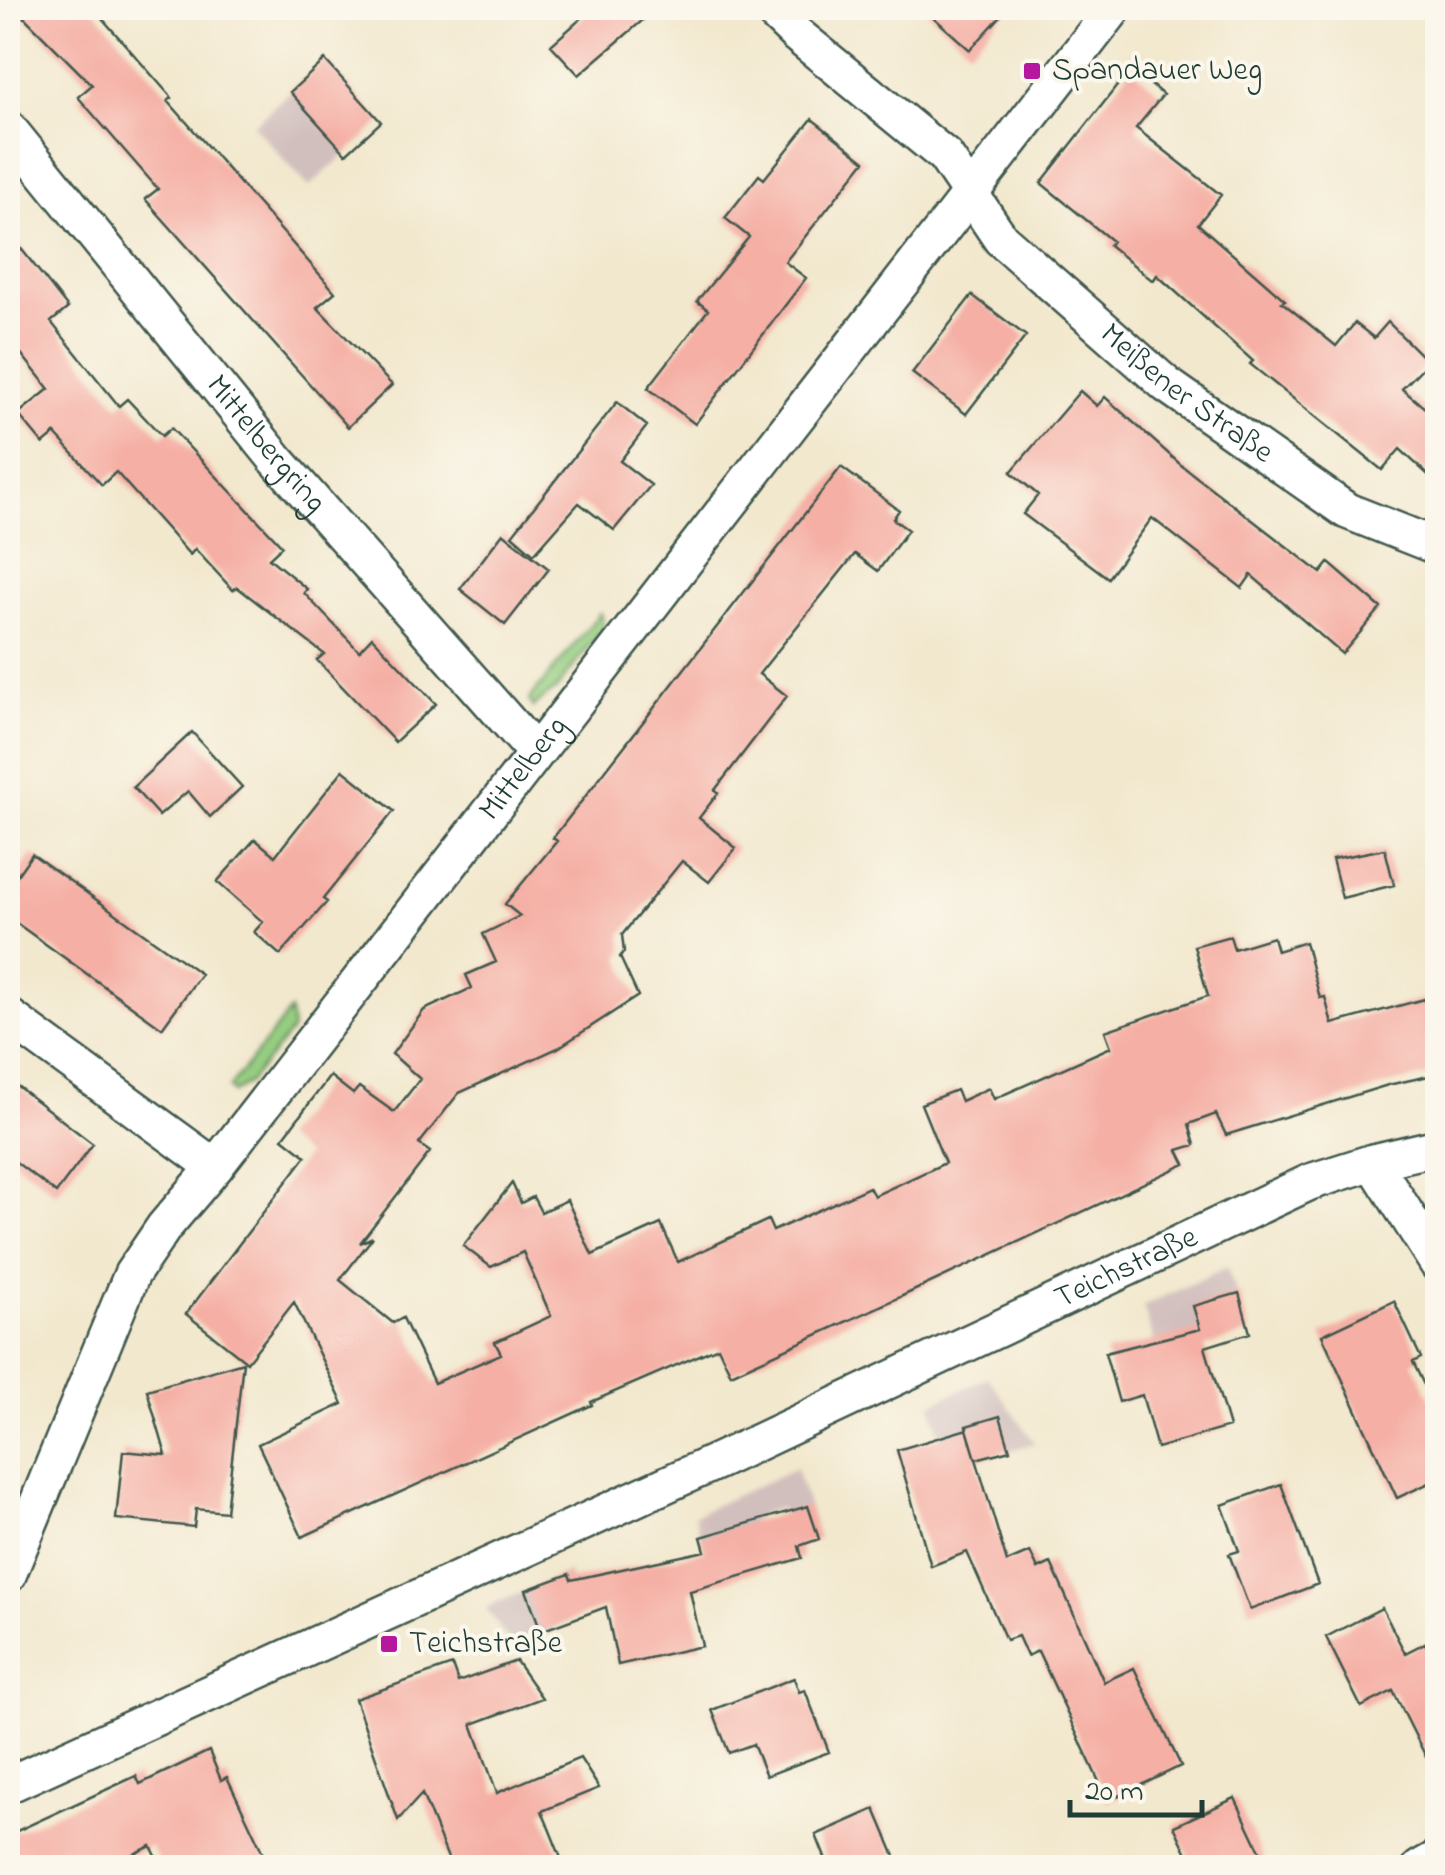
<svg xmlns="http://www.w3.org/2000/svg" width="1445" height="1875" font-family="'Indie Flower',sans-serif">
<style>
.industrial{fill:#d1bfbd}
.green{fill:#96ce81;stroke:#5a865a;stroke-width:2.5}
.building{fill:#f5afa4}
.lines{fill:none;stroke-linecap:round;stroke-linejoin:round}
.minor-casing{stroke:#3f574b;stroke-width:40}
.minor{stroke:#fff;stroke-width:35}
.poi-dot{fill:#b5179e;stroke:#fbf7ec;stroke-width:4}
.labels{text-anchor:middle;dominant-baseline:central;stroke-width:8;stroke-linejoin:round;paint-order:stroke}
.poi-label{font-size:32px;fill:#1f3d34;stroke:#fbf7ec;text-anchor:start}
.street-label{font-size:32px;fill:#1f3d34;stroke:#fbf7ec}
</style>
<rect width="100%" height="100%" fill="#fbf7ec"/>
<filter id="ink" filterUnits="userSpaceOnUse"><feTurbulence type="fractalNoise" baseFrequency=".01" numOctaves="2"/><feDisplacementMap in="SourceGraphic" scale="20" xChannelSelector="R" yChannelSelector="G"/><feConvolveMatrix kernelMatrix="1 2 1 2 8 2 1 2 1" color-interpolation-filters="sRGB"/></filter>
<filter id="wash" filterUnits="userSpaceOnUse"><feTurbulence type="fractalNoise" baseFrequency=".0048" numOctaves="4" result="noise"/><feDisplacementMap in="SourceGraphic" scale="40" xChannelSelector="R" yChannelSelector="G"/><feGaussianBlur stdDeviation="2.25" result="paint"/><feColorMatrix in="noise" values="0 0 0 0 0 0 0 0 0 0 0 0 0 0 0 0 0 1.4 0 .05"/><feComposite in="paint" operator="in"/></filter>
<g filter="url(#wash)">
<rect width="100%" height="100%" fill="#f2e8ce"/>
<!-- industrial -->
<path class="industrial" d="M325,60L381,122L309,187L253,125Z
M1227,1267L1250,1333L1205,1347L1155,1346L1143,1306Z
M988,1377L1035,1443L976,1460L941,1437L931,1404Z
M796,1468L819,1539L794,1547L781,1508L767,1511L750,1522L776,1557L714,1584L694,1515Z
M568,1572L584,1615L512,1646L486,1608Z"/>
<!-- green -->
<path class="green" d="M600,613L604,627L557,688L533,707L529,700Z
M290,1011L292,1030L250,1081L233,1093L229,1088Z"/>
<g id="blocks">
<!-- building -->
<path class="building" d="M15,8H93L172,98L168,101L335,292L317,307L392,385L348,427L145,199L158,189L78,97L92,85Z
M593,8H657L579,75L551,45Z
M923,8H1008L970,50Z
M325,60L381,122L346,154L290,92Z
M1131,68L1163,95L1136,128L1221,195L1198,224L1285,300L1282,302L1336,346L1355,323L1374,338L1388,322L1428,362L1402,389L1438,419V484L1400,449L1382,470L1250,364L1253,361L1157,275L1153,281L1109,245L1112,241L1041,183Z
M812,119L865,161L785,262L806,278L695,424L648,388L708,310L697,301L749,237L725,218L759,175L764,179Z
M8,232L68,308L51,322L119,406L127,399L162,436L171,428L282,546L269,558L307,589L304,593L359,651L372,637L436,704L395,742L317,660L324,654L237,587L233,590L195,549L190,555L116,472L102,485L55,434L43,444L18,414L49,389L8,337Z
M972,295L1026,336L966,414L912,373Z
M1080,391L1097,406L1105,397L1181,465L1321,573L1329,563L1381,608L1342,654L1251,575L1242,588L1152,518L1108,578L1023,514L1038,495L1011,472Z
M617,402L647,426L620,461L651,485L614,530L579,503L534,554L512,535Z
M841,467L899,510L893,519L908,530L878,571L855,554L759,674L787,696L715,790L718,793L699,818L736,848L709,882L682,861L622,935L624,952L620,957L638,996L558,1048L459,1093L419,1144L430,1152L360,1243L373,1237L340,1280L393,1323L403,1318L434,1383L501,1354L495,1342L551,1316L523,1252L491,1267L463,1246L512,1183L521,1203L533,1197L541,1212L567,1200L592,1255L661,1224L678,1262L768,1220L773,1231L869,1187L874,1196L945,1163L921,1104L956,1090L961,1101L989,1088L994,1099L1111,1047L1105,1031L1208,996L1194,946L1230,936L1234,949L1273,937L1277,951L1305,942L1320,998L1325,997L1332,1024L1424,999L1438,1048V1074L1388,1085L1226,1135L1216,1114L1189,1124L1195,1145L1178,1150L1185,1164L898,1298L731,1374L718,1347L591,1402L592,1405L302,1537L258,1444L343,1404L294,1302L247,1362L186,1314L306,1156L283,1138L330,1076L353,1094L359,1087L394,1112L420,1079L392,1054L424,1010L472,988L466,975L496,962L483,934L520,916L505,904L557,841L553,838Z
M503,533L549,569L505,625L460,589Z
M192,732L242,787L210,817L188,791L159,816L133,787Z
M343,770L394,811L323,899L327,902L280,955L254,932L263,922L217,882L255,839L275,856Z
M1385,849L1394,885L1342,898L1332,859Z
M32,854L201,974L162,1028L8,917V888Z
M8,1079L93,1144L56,1193L8,1156Z
M1239,1293L1250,1333L1205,1347L1229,1427L1157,1448L1142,1395L1119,1402L1105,1353L1200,1329L1193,1306Z
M1394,1301L1421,1358L1413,1362L1438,1414V1479L1397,1498L1322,1335Z
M243,1362L226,1512L196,1509L194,1527L116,1519L123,1451L166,1455L147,1390Z
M1000,1416L1010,1450L976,1459L966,1426Z
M967,1429L1007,1562L1030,1552L1038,1569L1051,1563L1104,1682L1134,1668L1181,1766L1108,1801L1038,1651L1027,1656L1018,1636L1006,1640L967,1552L931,1566L897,1450Z
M1281,1484L1318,1584L1250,1610L1229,1554L1239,1551L1222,1505Z
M808,1506L819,1539L799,1546L802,1558L690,1591L702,1646L618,1665L606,1607L541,1631L526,1590L569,1574L571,1580L705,1551L701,1537Z
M1382,1608L1405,1653L1425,1643L1438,1669V1781L1393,1691L1361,1707L1326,1637Z
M516,1661L542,1698L472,1724L497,1793L580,1758L599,1788L542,1811L565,1868H452L422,1794L398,1820L355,1699L452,1665L458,1682Z
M794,1678L799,1692L805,1690L829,1752L766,1776L753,1744L729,1753L712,1710Z
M209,1751L221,1780L227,1777L270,1868H162L151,1846L105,1868H8V1835L136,1776L140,1784Z
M1235,1798L1268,1868H1194L1174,1826Z
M875,1809L900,1868H829L816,1835Z"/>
</g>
</g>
<g filter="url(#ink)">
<use href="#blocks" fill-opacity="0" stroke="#3f574b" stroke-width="2.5"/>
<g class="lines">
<!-- minor casing -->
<g class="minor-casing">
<g id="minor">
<path id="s1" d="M769,8L796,34L945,156L1001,239L1167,385L1347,511L1438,547"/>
<path id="s2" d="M8,128L276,459L535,752"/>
<path d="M8,1016L215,1167"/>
<path d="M1373,1162L1438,1264"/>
<path id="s3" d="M8,1575L132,1274L164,1227L215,1167L1114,8"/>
<path id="s4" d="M8,1785L722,1459L1310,1182L1373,1162L1438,1147"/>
<path d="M1420,1868L1438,1858"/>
</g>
</g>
<!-- minor -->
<use href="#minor" class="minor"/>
</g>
</g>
<!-- markers -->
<g class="poi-dot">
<rect x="1022" y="61" width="20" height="20" rx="5"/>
<rect x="379" y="1634" width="20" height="20" rx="5"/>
</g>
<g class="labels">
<!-- poi labels -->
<g class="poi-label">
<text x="1052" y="71">Spandauer Weg</text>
<text x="409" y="1644">Teichstraße</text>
</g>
<!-- street labels -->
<g class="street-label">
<text stroke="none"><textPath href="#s1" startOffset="572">Meißener Straße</textPath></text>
<text stroke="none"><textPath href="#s2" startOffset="408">Mittelbergring</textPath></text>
<text stroke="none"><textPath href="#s3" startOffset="965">Mittelberg</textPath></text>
<text stroke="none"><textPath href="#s4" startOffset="1232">Teichstraße</textPath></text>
</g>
</g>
<!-- margin -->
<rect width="1445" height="1875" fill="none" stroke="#fbf7ec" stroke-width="40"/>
<!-- scale -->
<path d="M1070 1800v15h132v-15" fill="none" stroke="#1f3d34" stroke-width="5"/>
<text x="1085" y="1800" font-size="30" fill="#1f3d34" stroke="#fbf7ec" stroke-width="8" paint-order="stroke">20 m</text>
</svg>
